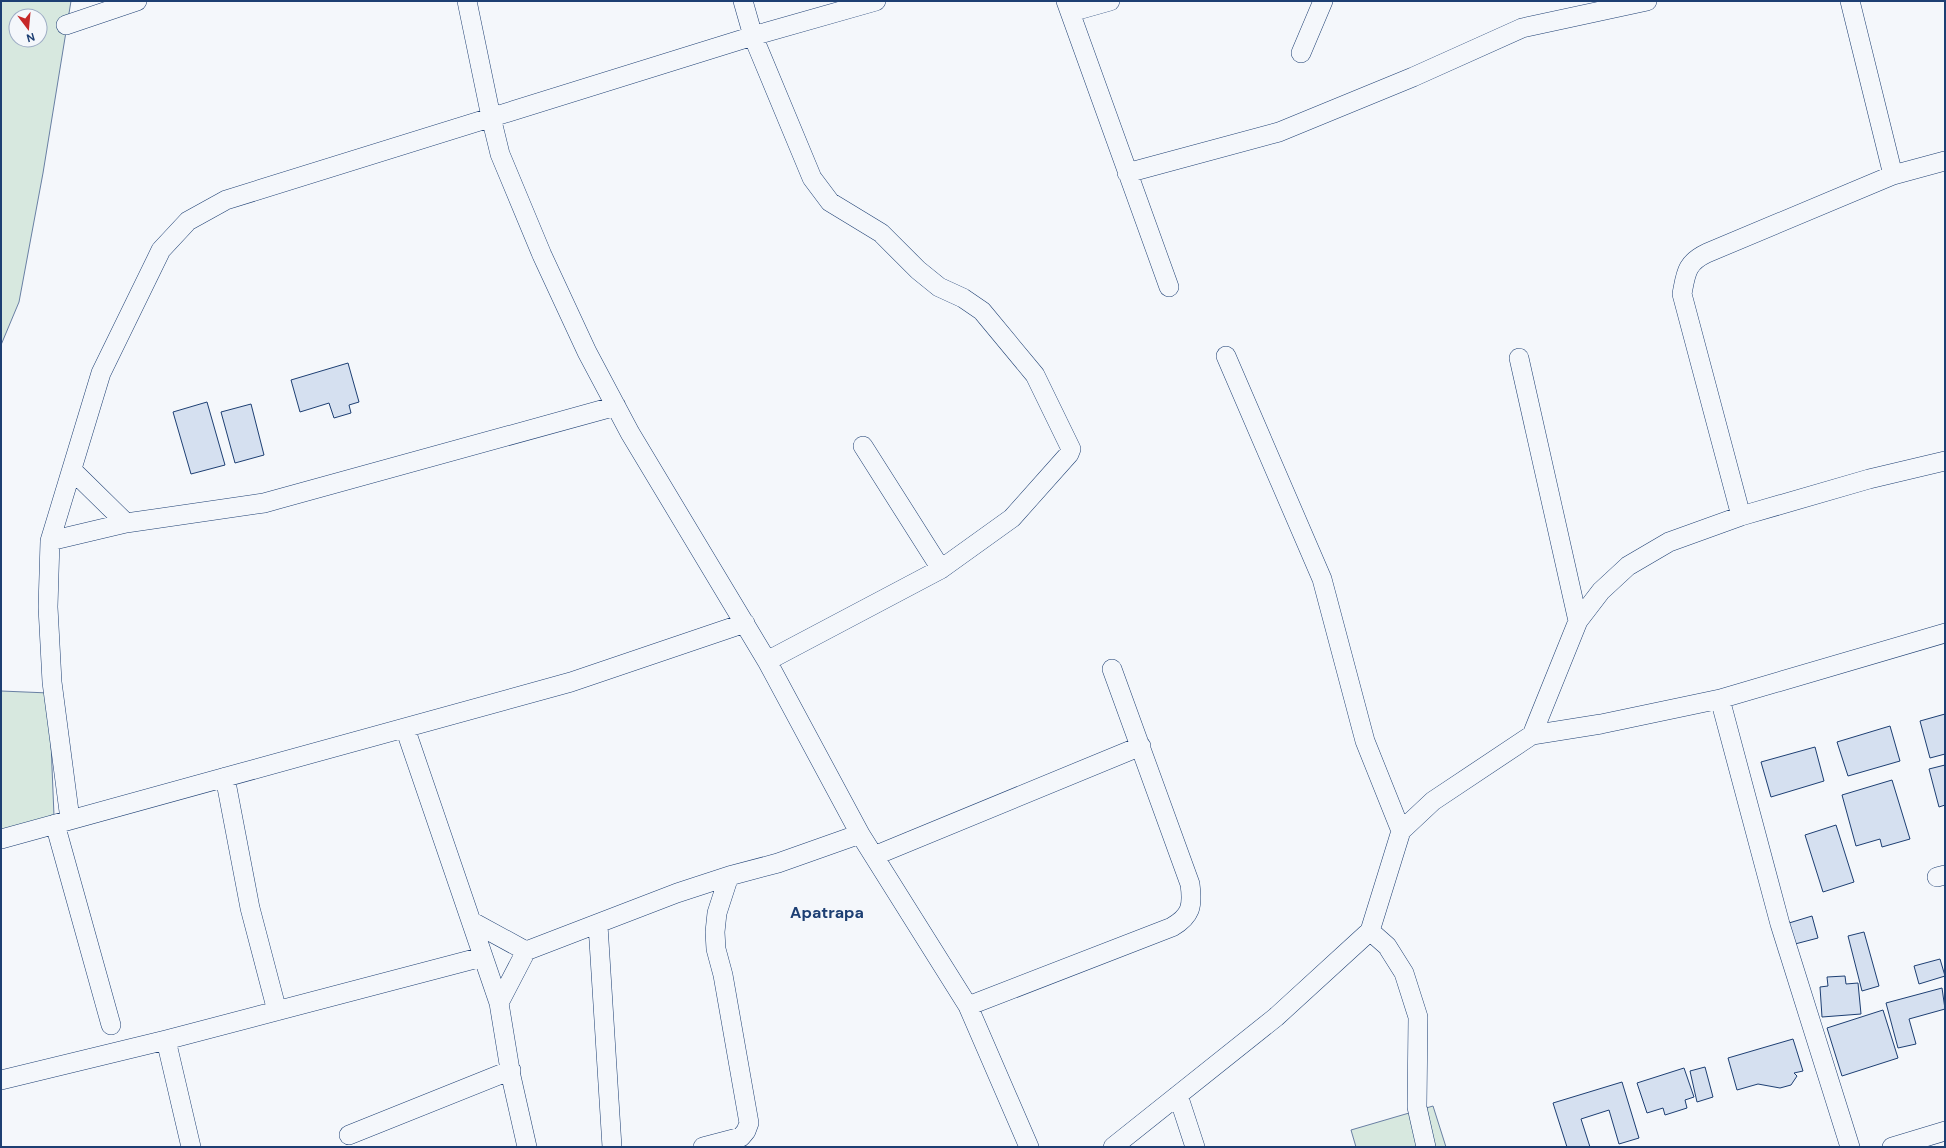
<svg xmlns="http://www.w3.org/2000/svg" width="1946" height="1148" font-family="'DM Sans',sans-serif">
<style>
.green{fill:#d7e8df;stroke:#687fa3;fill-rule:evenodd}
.building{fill:#d5e0f0;stroke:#1d3f73}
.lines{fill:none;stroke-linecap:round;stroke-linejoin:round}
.minor-casing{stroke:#1d3f73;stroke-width:20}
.minor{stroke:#f4f7fb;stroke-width:19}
.labels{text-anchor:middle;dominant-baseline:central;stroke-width:3;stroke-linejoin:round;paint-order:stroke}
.district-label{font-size:16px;font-weight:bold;fill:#1d3f73;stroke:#f4f7fb}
</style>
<rect width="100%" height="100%" fill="#f4f7fb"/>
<!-- green -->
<path class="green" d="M1,1H71L43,173L19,302L1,345ZM16,16H40V40H16Z
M1,691L49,693L54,816L1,830Z
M1433,1106L1446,1147H1356L1351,1130Z"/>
<!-- building -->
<path class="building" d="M348,363L359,402L349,405L351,413L334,418L329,403L300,412L291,380Z
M207,402L225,465L191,474L173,412Z
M251,404L264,455L235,463L221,412Z
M1945,714V754L1930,758L1920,721Z
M1890,726L1900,761L1848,776L1837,742Z
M1815,747L1824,781L1771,797L1761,762Z
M1945,765V805L1939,807L1929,769Z
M1892,780L1910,839L1882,847L1880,839L1856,846L1842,795Z
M1836,825L1854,882L1823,892L1805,835Z
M1812,916L1818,938L1795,944L1789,923Z
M1864,932L1879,986L1862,991L1848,936Z
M1940,959L1945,976L1919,984L1914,966Z
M1845,976L1846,984L1858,983L1861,1014L1822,1017L1820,987L1828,986L1827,977Z
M1942,988L1945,1009L1909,1019L1916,1044L1898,1048L1886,1003Z
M1883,1010L1898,1058L1842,1076L1827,1028Z
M1793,1039L1803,1071L1794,1073L1797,1076L1791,1085L1780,1088L1758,1084L1737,1090L1728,1058Z
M1705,1067L1713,1097L1697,1102L1690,1071Z
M1684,1068L1694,1097L1685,1100L1687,1108L1665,1115L1663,1108L1647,1113L1637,1083Z
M1622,1082L1639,1138L1619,1144L1609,1110L1581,1119L1590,1147H1567L1553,1103Z"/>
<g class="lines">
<!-- minor casing -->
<g class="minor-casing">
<path id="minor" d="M467,1L491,117L500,154L542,255L587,352L630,433L767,661L860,834L968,1006L1029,1147
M743,1L753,36L812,178L830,202L881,233L918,270L939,287L963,298L982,311L1035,375L1071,449L1069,454L1012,518L941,569L767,661
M1066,1L1169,287
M1850,1L1893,175
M1071,12L1110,1
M66,25L137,1
M1301,53L1323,1
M1127,173L1279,132L1413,77L1522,28L1647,1
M1226,356L1322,579L1365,741L1401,831
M1519,358L1578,621
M863,446L941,569
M72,470L126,523
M1741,516L1682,294C1686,273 1686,263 1707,253L1893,175L1945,161
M50,541L126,523L264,503L616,406
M1720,699L1780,924L1850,1147
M405,728L499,1003L511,1076L527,1147
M1532,735L1601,724L1720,699L1945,633
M225,777L250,908L277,1011
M70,819L52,682L48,607L50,541L101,373L161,250L188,221L226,200L753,36L876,1
M55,824L111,1025
M1,839L571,682L745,623
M874,856L1141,746
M1937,877L1945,875
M471,921L526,951
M598,925L612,1147
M1370,931L1387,946L1404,973L1418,1017L1417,1107L1426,1147
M499,1003L526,951L677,893L729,876L778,863L860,834
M968,1006L1172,927C1191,916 1193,906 1190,884L1112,669
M166,1040L191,1147
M1,1080L166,1040L482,957
M1178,1095L1195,1147
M349,1135L511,1070
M703,1147L741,1137L746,1131L749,1123L723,975L716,949L715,932L717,913L729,876
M1113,1147L1276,1017L1370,931L1401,831L1433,801L1532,735L1578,621L1601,591L1628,566L1669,542L1741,516L1869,479L1945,461
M1892,1147L1945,1131"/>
</g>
<!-- minor -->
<use href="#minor" class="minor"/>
</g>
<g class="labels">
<!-- district labels -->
<g class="district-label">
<text x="827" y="912">Apatrapa</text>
</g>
</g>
<!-- border -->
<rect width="1946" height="1148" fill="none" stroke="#1d3f73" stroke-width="4"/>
<!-- north arrow -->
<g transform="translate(28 28) rotate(164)"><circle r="19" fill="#f4f7fb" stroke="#9eadc5"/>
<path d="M0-3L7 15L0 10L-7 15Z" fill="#c62828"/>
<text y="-6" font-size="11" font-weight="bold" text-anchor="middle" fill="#1d3f73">N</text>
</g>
</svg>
